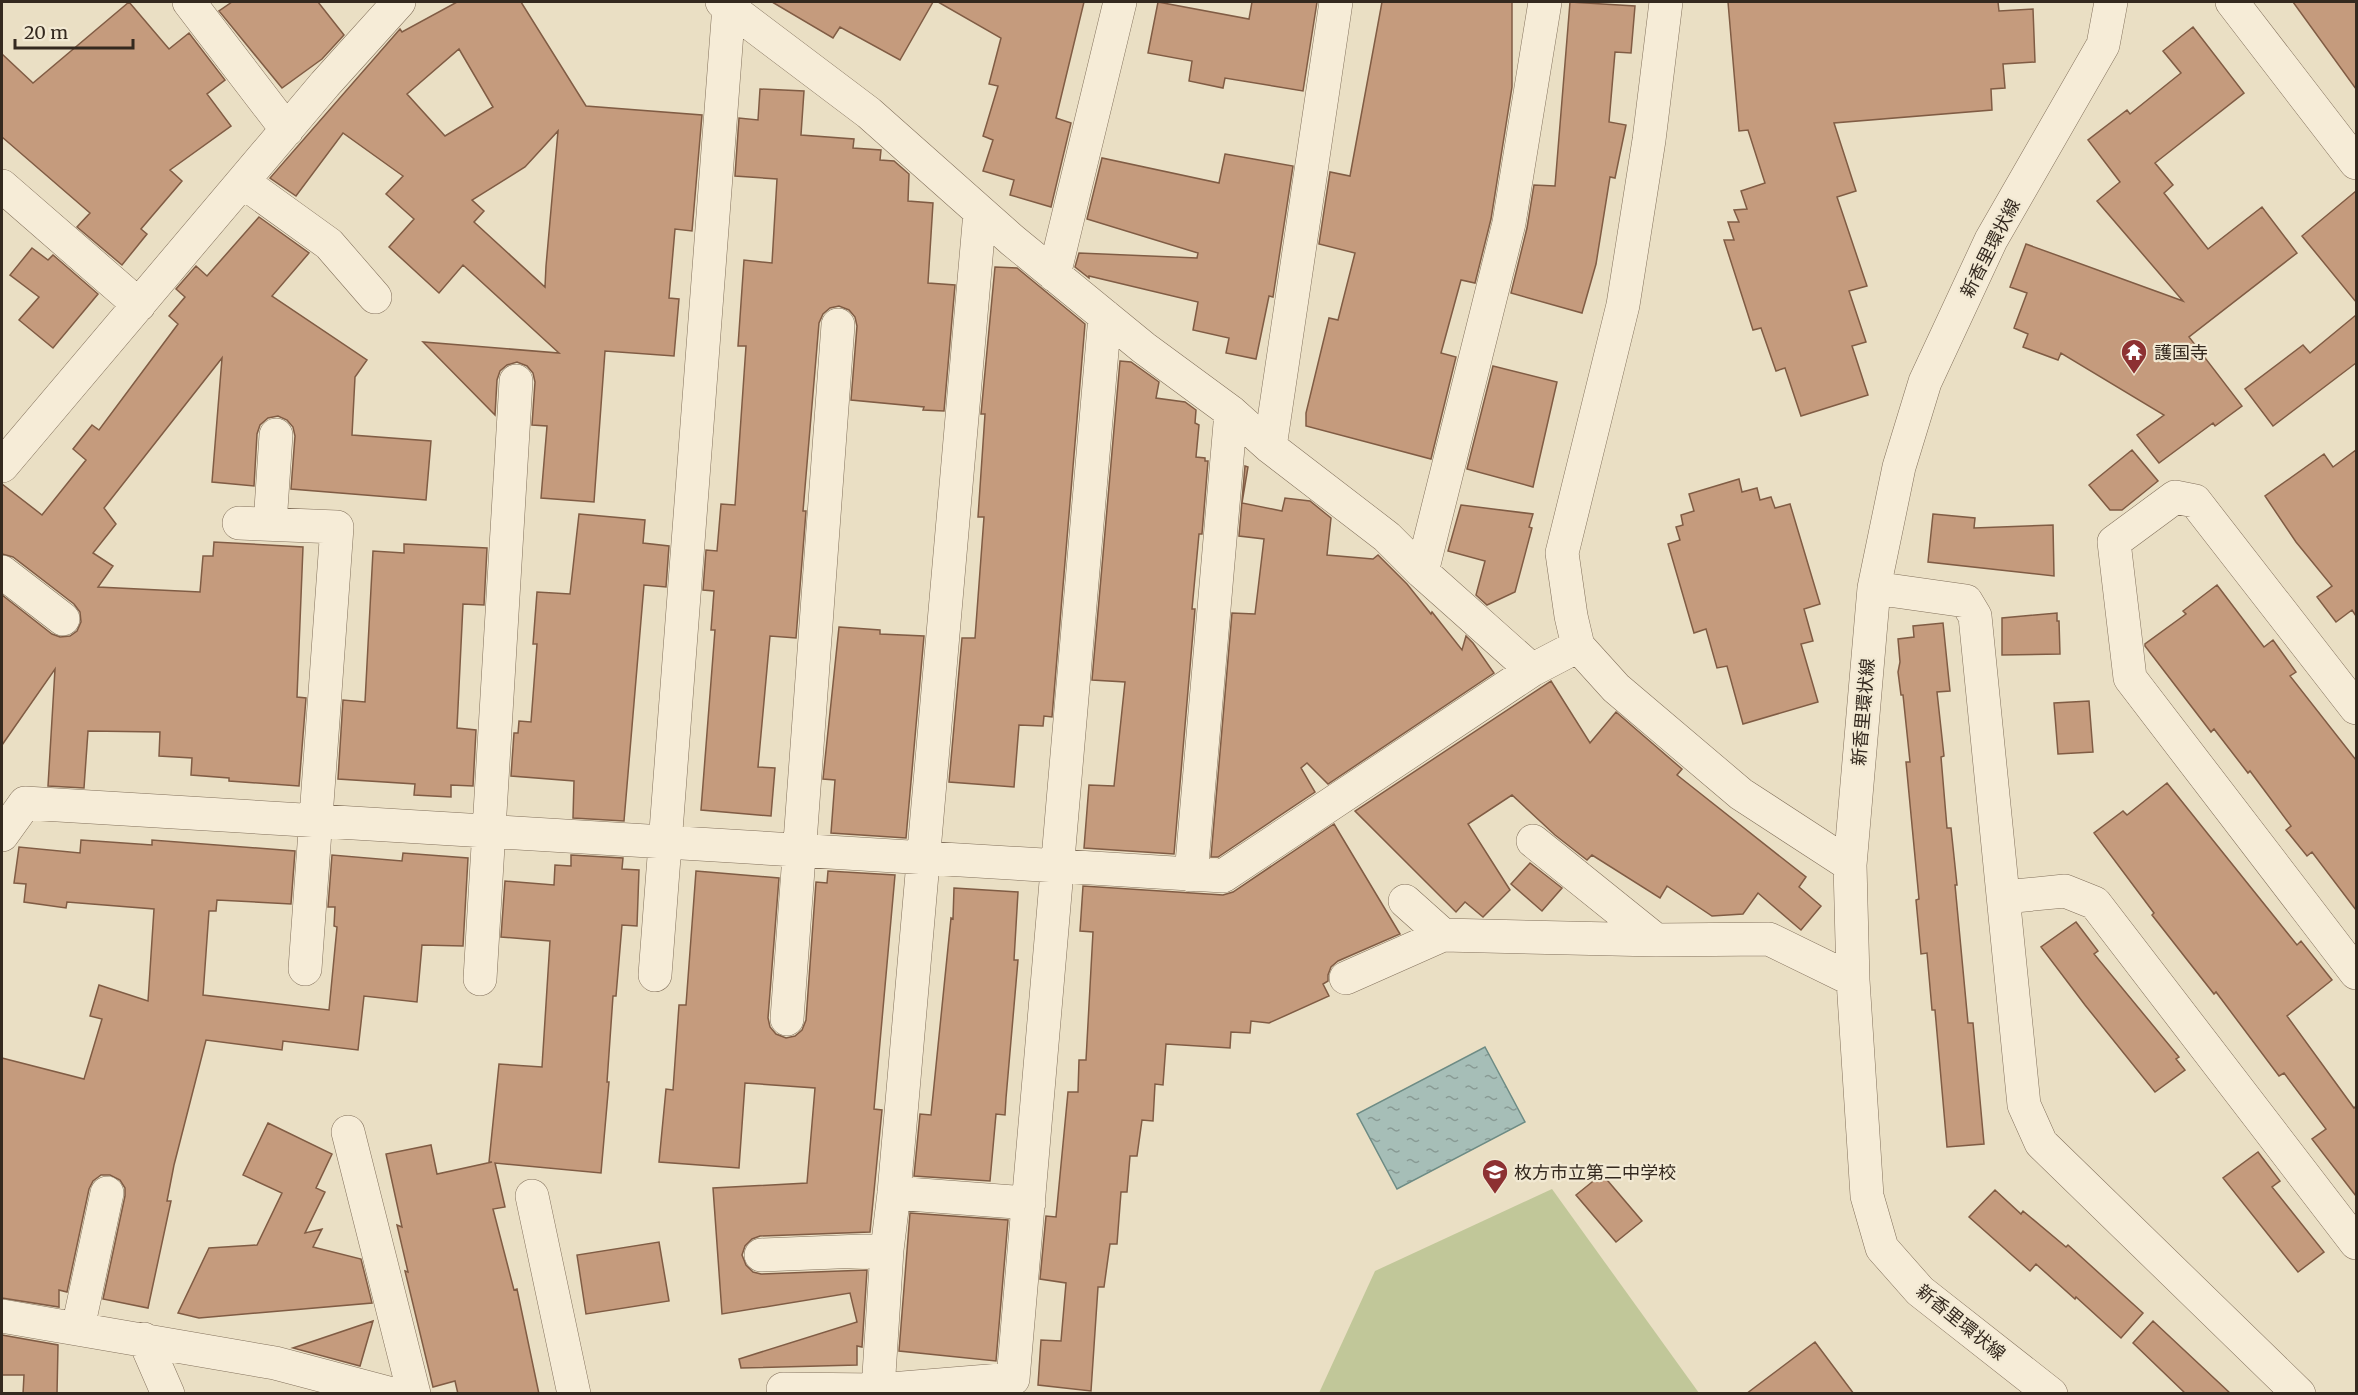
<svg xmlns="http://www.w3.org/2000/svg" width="2358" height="1395" font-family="Merriweather,'Noto Sans JP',serif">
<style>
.green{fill:#c1c799}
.water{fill:url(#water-ripples);stroke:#6d8b84;stroke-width:1.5}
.building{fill:#c59b7d;stroke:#805c44;stroke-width:1.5;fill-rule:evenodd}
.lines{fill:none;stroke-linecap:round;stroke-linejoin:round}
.minor-casing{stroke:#83715c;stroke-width:34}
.minor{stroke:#f6ecd7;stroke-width:33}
.labels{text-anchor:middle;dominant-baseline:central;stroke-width:4.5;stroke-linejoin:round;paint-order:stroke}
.street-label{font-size:18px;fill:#34291f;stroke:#f2e9d3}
.poi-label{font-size:18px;fill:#34291f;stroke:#f2e9d3;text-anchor:start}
</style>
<defs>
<pattern id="water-ripples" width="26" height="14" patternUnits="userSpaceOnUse" patternTransform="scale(1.5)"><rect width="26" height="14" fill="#a6beb7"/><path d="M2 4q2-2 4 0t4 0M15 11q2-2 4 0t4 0" fill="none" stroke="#889a94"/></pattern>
</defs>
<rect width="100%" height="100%" fill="#eadfc4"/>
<!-- green -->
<path class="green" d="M1552,1189L1699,1393H1319L1375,1271Z"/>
<!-- water -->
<path class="water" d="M1485,1047L1525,1122L1397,1189L1357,1114Z"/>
<!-- building -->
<path class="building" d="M129,2L169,49L189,33L225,80L207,94L231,126L170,170L182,181L141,229L147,234L122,265L77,227L90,213L2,137V54L33,83Z
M232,2H318L344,35L322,59L282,88L219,11Z
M457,2H521L586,106L702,115L692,231L675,229L669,298L679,299L674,356L605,351L594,502L541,498L547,426L532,425L535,382L533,373L527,366L517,362L507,365L500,371L497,380L495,415L423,342L559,353L463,265L439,293L389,247L414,219L386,194L403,176L343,133L296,196L270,178L400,29L402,32ZM459,49L493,107L445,136L407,94ZM558,131L546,266L545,287L474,222L484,211L472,200L525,167Z
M772,2H933L900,60L840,27L833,38Z
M938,2H1084L1056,118L1071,123L1051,207L1010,195L1014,180L983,171L993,140L983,136L998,86L989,84L1001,38Z
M1158,2L1249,19L1252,2H1317L1303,91L1225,78L1223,88L1189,81L1192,61L1148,53Z
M1382,2H1512V87L1491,219L1475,283L1461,280L1441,353L1456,357L1431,459L1306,426V413L1329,318L1338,320L1355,253L1319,244L1330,172L1350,176Z
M1570,2L1635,6L1631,53L1615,52L1609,122L1626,125L1615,178L1610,177L1596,264L1582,313L1511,293L1527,228L1534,185L1555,186Z
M1728,2H1998L1999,11L2033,9L2035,62L2003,64L2005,88L1991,89L1992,110L1834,123L1856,191L1837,197L1867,286L1849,291L1866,342L1852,346L1868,395L1801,416L1785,368L1776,371L1761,328L1753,330L1724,240H1734L1728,222H1739L1734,210L1747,209L1741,191L1765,183L1748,130L1739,131Z
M2293,2H2356V89Z
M2193,27L2244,93L2155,163L2173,185L2164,193L2208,249L2262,207L2297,253L2189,337L2242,406L2215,426L2213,423L2159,463L2137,435L2164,415L2061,353L2058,360L2023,347L2028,334L2014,328L2027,293L2010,287L2026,244L2183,301L2097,201L2120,182L2088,140L2127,110L2130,114L2181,73L2163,51Z
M760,89L804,91L801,135L854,139L853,148L881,150L880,160L894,161L909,174L908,201L933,203L928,283L955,285L944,411L923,410L924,407L851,400L857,326L855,317L849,310L839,306L830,308L823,314L819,323L803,511H806L796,638L770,636L758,767L775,768L771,816L701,810L715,630H711L714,591L703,590L706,550L717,551L721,504L735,505L746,346H738L744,260L772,263L777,179L735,176L739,118L758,120Z
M1225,154L1293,166L1273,297L1269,296L1256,359L1226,353L1229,338L1193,330L1198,302L1089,276V278L1075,267L1079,253L1197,258L1198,253L1087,219L1102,158L1219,183Z
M2356,191V302L2302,236Z
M259,217L309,253L272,296L367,360L355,377L352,435L431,441L426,500L291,489L295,436L293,427L287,420L278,416L268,418L260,425L257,434L254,486L212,482L222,358L104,508L116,524L93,553L113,566L98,587L200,592L203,556H213L214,542L303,547L297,697L306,698L299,786L229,781V778L191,775L192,758L159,756L160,732L88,731L84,788L48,786L55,669L2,745V595L52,634L60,637L70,636L77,631L81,622L80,612L74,604L13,557L2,554V484L42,515L86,460L73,449L92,425L99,430L178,324L169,316L185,297L176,289L196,266L207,276Z
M32,248L48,260L53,255L98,294L53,348L19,320L39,297L10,275Z
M995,267L1017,268L1085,324L1052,717L1044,716L1043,726L1019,725L1014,787L949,782L962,638H975L984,517H978L985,414H981Z
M2356,315V363L2273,426L2245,389L2303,345L2310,353Z
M1120,361L1131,362L1159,382L1156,398L1185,402L1196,410L1195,423L1199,425L1196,457L1205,458V461H1208L1202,534H1199L1192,609H1195L1174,854L1084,848L1089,785L1114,786L1125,682L1092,680Z
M1493,366L1557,382L1533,487L1467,469Z
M2132,450L2158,481L2122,510H2110L2089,485Z
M2356,450V616L2352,610L2336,622L2317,597L2332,586L2296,542L2265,496L2324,454L2333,467Z
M1245,466L1248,467L1242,503L1282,511L1285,498L1310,501L1331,518L1327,555L1373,559L1378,555L1407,584L1431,614L1432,612L1462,650L1466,636L1473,643L1494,673L1328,784L1307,763L1301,768L1315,792L1218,857H1211L1232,613L1255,614L1264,539L1239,536Z
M1739,479L1742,492L1757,488L1760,500L1771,497L1775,508L1790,504L1820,604L1804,609L1813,641L1801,644L1818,702L1743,724L1727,666L1717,668L1706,629L1694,633L1668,544L1680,540L1676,527L1683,525L1681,515L1694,511L1689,494Z
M1461,505L1533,514L1529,527L1532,528L1515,592L1487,605L1476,595L1485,561L1448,551Z
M579,514L645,520L643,543L669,546L666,587L644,585L624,821L573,818L574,781L511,776L514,733H518L519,721L531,722L537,644H533L537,592L570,594Z
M1933,514L1975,518L1974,528L2053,525L2054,576L1928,562Z
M404,544L487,548L484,605L463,604L457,728L476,730L473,786L451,785V797L414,795L415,784L338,779L343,700L365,702L373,551L404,553Z
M2217,585L2264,647L2273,640L2296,672L2290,676L2356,760V910L2312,852L2307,856L2286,830L2291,826L2250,771L2248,773L2214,729L2211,732L2145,646V644L2186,614L2183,611Z
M2057,613V621H2059L2060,654L2002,655V618Z
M1943,623L1950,691L1937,692L1944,756L1941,757L1947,828H1951L1957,885H1955L1968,1023H1973L1984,1144L1947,1147L1935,1010H1932L1927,953L1921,954L1916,900L1919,899L1906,762H1910L1903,695H1901L1898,672L1900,662L1898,639L1914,637L1913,626Z
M839,627L880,630V634L924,636L906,838L831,833L835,780L823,779Z
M1551,681L1590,743L1616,712L1682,769L1677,775L1806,877L1799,887L1821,906L1801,930L1758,893L1743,914L1712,916L1667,886L1660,898L1592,855L1587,860L1555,835L1512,795L1468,824L1510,890L1483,917L1465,902L1456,912L1355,811Z
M2089,701L2093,752L2058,754L2054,703Z
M2167,783L2297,945L2301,941L2332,980L2287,1016L2354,1108L2356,1106V1196L2312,1139L2326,1129L2284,1073L2279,1076L2216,992L2214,994L2152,915L2154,913L2094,833L2123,811L2127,815Z
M1334,824L1400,934L1338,961L1331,967L1328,975V981L1323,984L1329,996L1269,1023L1251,1021L1250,1033L1231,1032L1230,1048L1166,1044L1163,1085L1155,1084L1153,1121L1142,1120L1137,1156H1130L1127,1192H1121L1117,1244H1110L1104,1287H1098L1091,1391L1038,1385L1041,1340L1061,1341L1066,1283L1040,1279L1046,1216L1056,1217L1068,1092H1078L1079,1060H1086L1093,932L1080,931L1083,886L1223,895L1233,892Z
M81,840L152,845V840L295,851L291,904L217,900L216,911H209L203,995L329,1010L337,927L334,926L335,907H328L332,855L402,861L403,853L468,858L463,946L422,945L417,1002L364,996L358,1050L283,1041L282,1050L206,1040L174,1165L167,1201H171L148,1308L103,1299L125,1196V1188L120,1180L110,1175H101L93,1181L89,1189L67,1292L59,1290V1307L2,1298V1058L84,1079L102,1019L90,1016L99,985L148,1001L154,909L67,902L66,908L24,902L26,884L14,883L19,847L80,853Z
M571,855L623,858L622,869L639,870L637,926L622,925L616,996H613L607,1082H609L601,1173L495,1163L505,1207L493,1209L514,1290L517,1289L539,1394H458L455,1381L433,1387L405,1271L408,1272L397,1225L402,1227L386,1154L431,1145L437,1174L492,1162H489L499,1064L542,1067L550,941L501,937L505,881L554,885L555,865L571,866Z
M1530,863L1562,888L1542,911L1511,884Z
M696,871L779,878L768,1018L770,1027L776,1034L786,1038L795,1036L802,1030L806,1020L816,882L827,883L828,871L895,875L874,1109L882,1110L870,1232L760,1236L752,1239L745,1246L742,1255L746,1265L753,1272L761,1274L867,1270L862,1347L857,1346V1365L741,1368L739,1359L857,1322L850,1293L722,1314L713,1188L807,1183L815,1088L745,1083L739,1168L659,1162L666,1089L673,1090L679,1005H686Z
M954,888L1018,892L1014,960H1018L1006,1098L1005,1115L996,1114L990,1181L914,1176L920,1114L931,1115L951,918L953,919Z
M2076,922L2098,951L2094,954L2179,1057L2176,1059L2185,1070L2155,1092L2085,1005L2041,947Z
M268,1123L332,1154L316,1188L325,1192L305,1233L322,1229L313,1247L361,1259L372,1303L199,1318L178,1313L209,1248L257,1245L282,1193L243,1175Z
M2258,1152L2280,1181L2272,1187L2324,1252L2298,1272L2223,1178Z
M1602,1174L1642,1221L1616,1242L1576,1195Z
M1995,1190L2021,1214L2023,1211L2066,1247L2068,1245L2143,1313L2121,1338L2076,1297L2075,1299L2036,1264L2030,1271L1969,1217Z
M910,1213L1008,1220L996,1361L899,1351Z
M659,1242L669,1301L586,1314L577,1255Z
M373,1321L360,1366L293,1348Z
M2153,1321L2231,1394H2186L2133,1343Z
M2,1335L58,1345L57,1394H23L24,1375H2Z
M1815,1342L1854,1394H1746Z"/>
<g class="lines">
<!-- minor casing -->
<g class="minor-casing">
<path id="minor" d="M189,2L287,130
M722,2L869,113L1012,240L1144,348L1231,412L1270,447L1387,537L1422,572L1532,670
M1666,2L1649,140L1623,305L1562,553L1571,616L1578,646L1616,688L1741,794L1850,865
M2232,2L2356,163
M243,182L329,244L375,297
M2,186L139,305
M1054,275L1120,2
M1270,447L1336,2
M2,466L325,84L399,2
M239,523L337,527L305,969
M270,524L276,435
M2,572L63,619
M1422,572L1509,223L1545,2
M1874,588L1966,601L1975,616L2024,1105L2041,1143L2299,1394
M2356,708L2195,501L2175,497L2114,542L2130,678L2356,973
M2,835L25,803L1223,876L1532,670L1578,646
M1533,841L1656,940
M1191,875L1231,412
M2004,897L2065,891L2095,903L2356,1243
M1405,901L1443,935
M655,975L729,6
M1346,978L1443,935L1656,940L1769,939L1853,980
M480,979L516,381
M787,1019L838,325
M348,1132L414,1394
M894,1193L1029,1203
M532,1196L574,1394
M761,1255L887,1250
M2,1316L275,1363L392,1394
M78,1328L107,1193
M144,1339L168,1394
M783,1389L878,1390L1013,1379L1105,316
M878,1390L887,1250L894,1193L980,212
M2051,1394L1920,1291L1882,1248L1867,1196L1853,980L1850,865L1874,588L1899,467L1925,382L1991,240L2103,45L2111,2"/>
</g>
<!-- minor -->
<use href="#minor" class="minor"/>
</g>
<!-- icons -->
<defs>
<g id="temple-pin" transform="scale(1.35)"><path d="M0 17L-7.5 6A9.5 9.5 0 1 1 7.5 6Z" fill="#8d3132" stroke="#f2e9d3"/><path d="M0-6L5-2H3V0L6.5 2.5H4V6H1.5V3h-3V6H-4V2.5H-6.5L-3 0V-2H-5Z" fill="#fff"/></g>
<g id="school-pin" transform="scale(1.35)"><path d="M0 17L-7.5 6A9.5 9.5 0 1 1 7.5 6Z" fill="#8d3132" stroke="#f2e9d3"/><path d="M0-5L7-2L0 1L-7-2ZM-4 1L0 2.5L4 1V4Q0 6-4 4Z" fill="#fff"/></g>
</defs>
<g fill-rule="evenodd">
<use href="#temple-pin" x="2134" y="352"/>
<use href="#school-pin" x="1495" y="1172"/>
</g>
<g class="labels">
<!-- street labels -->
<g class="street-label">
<text transform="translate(1990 248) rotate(-63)">新香里環状線</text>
<text transform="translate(1863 712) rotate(-85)">新香里環状線</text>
<text transform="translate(1961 1322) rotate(39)">新香里環状線</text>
</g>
<!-- poi labels -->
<g class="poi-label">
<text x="2154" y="352">護国寺</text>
<text x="1514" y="1172">枚方市立第二中学校</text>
</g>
</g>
<!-- border -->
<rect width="2358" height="1395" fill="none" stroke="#34291f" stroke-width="6"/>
<!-- scale -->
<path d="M15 39v9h118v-9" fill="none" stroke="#34291f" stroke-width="3"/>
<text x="24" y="39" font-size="18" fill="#34291f" stroke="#f2e9d3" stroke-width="4.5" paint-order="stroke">20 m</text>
</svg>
